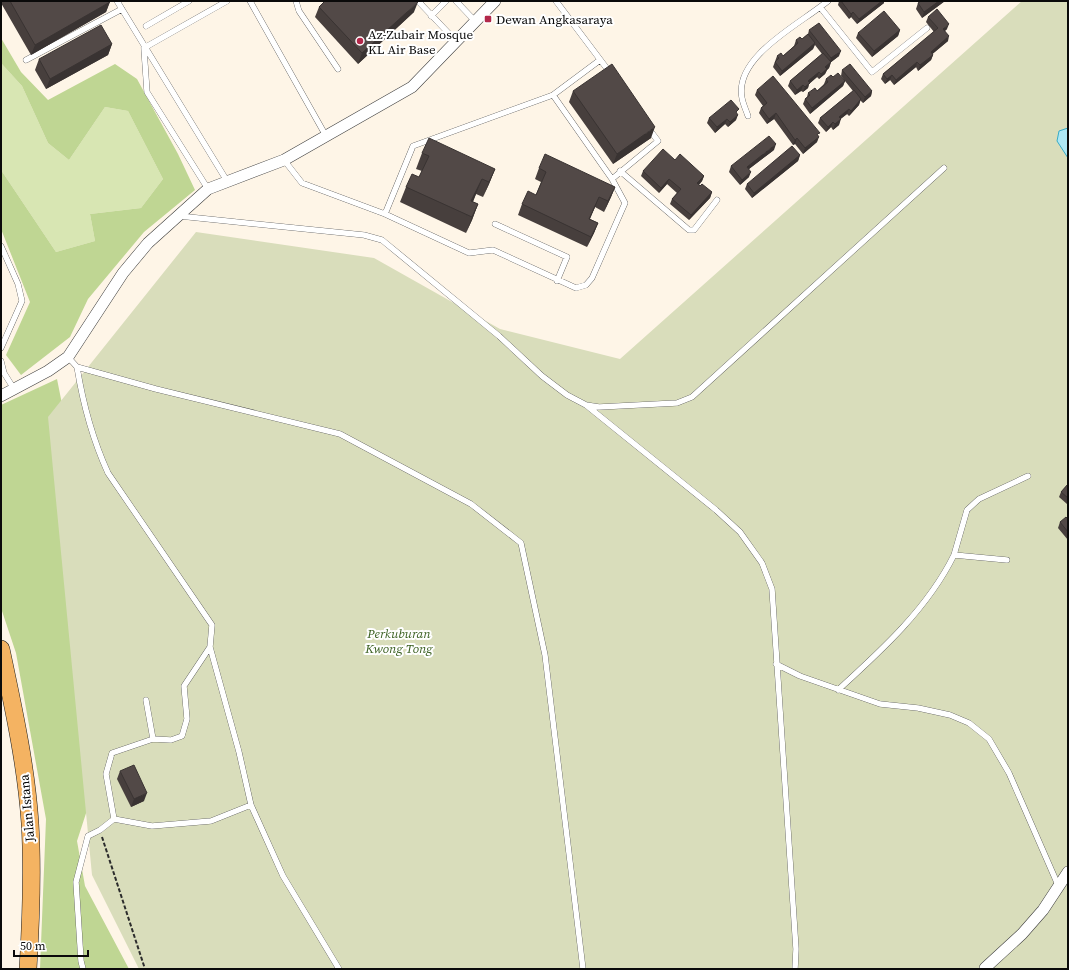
<svg xmlns="http://www.w3.org/2000/svg" width="1069" height="970" font-family="'Source Serif 4',serif">
<style>
.green{fill:#d8e6b3}
.forest{fill:#bfd693}
.cemetery{fill:#d9ddbb}
.water{fill:#aee7f3;stroke:#38abc7}
.lines{fill:none;stroke-linecap:round;stroke-linejoin:round}
.service-casing{stroke:#3d3d3d;stroke-width:6}
.minor-casing{stroke:#3d3d3d;stroke-width:12}
.primary-casing{stroke:#1b1b1b;stroke-width:18}
.path{stroke:#2c2c2c;stroke-width:2;stroke-dasharray:4 2;stroke-linecap:butt}
.service{stroke:#fff;stroke-width:5.5}
.minor{stroke:#fff;stroke-width:11}
.primary{stroke:#f4b362;stroke-width:17}
.wall{fill:#473f3d}
.shaded-wall{fill:#393332}
.building{fill:#524947;stroke:#393332}
.poi-dot{fill:#b3284a;stroke:#fff;stroke-width:1.5}
.labels{text-anchor:middle;dominant-baseline:central;stroke-width:4;stroke-linejoin:round;paint-order:stroke}
.poi-label{font-size:13px;fill:#0a0a0a;stroke:#fff;text-anchor:start}
.park-label{font-size:13px;font-style:italic;fill:#385e1e;stroke:#fff}
.street-label{font-size:13px;fill:#0a0a0a;stroke:#fff}
</style>
<rect width="100%" height="100%" fill="#fef5e7"/>
<!-- green -->
<path class="green" d="M1,63L22,86L48,143L69,160L105,107L128,111L163,179L141,208L90,214L95,241L56,252L1,170Z"/>
<!-- forest -->
<path class="forest" d="M1,38L21,72L48,100L115,64L137,79L178,154L195,190L144,232L88,299L70,337L21,375L6,355L30,302L1,229V170L56,252L95,241L90,214L141,208L163,179L128,111L105,107L69,160L48,143L22,86L1,63Z
M57,379L74,464L104,758L77,841L85,886L129,969H40L46,819L16,653L1,608V405Z"/>
<!-- cemetery -->
<path class="cemetery" d="M1022,1H1068V969H139L92,875L48,417L196,232L374,258L500,329L620,359Z"/>
<!-- water -->
<path class="water" d="M1068,128V158L1057,141L1059,131Z"/>
<g class="lines">
<!-- service casing -->
<g class="service-casing">
<path id="service" d="M117,1L227,181
M250,1L326,136
M296,1L299,11L338,69
M418,1L456,41
M456,1L475,21
M556,1L611,74
M828,1L820,7L872,72L927,28
M431,16L446,1
M146,26L189,1
M144,48L227,1
M144,49L147,92L208,189
M26,60L122,9
M748,116C746,110 743,104 742,98C734,59 794,27 820,7
M284,160L302,183L385,214L469,253L493,250L576,288L586,285L592,278L625,203L612,179L553,95
M620,171L689,230H694L717,200
M612,179L658,141L649,129
M385,214L413,146L553,95L600,60
M179,216L364,235L382,240L499,336L542,376L567,395L586,405L716,510L740,532L762,563L772,589L796,949L795,969
M495,224L567,257L557,281
M1,246L18,284L22,301L1,348
M68,357L77,367L156,389L340,434L471,504L521,543L545,655L583,969
M1,361L4,373L14,389
M77,367C83,404 92,438 108,473L212,625L210,647L239,752L251,805L283,876L339,969
M586,405L599,407L677,403L692,397L944,168
M954,555L967,510L979,499L1028,476
M776,664L800,676L880,704L918,708L950,715L969,723L989,739L1009,773L1058,885
M838,690C882,650 928,608 954,555L1007,560
M153,739L171,740L182,736L187,719L184,686L210,647
M114,819L152,826L211,821L251,805
M83,969L81,961L76,882L88,836L100,830L114,819L106,774L112,753L153,739L146,700"/>
</g>
<!-- minor casing -->
<g class="minor-casing">
<path id="minor" d="M1,396L48,371L68,357L123,273L148,243L208,189L284,160L412,87L495,1
M985,968L1022,934L1043,910L1068,872"/>
</g>
<!-- primary casing -->
<g class="primary-casing">
<path id="primary" d="M1,649C13,706 26,764 30,823C33,872 31,920 28,969"/>
</g>
<!-- path -->
<path class="path" d="M102,837L145,969"/>
<!-- service -->
<use href="#service" class="service"/>
<!-- minor -->
<use href="#minor" class="minor"/>
<!-- primary -->
<use href="#primary" class="primary"/>
</g>
<!-- wall -->
<path class="wall" d="M1,1H110L106,12L31,55L1,3Z
M839,1H884V3L857,24L851,17L849,19L838,5Z
M921,1H945L922,18L916,9L918,3Z
M319,7L414,12L358,64L315,17Z
M928,17L947,29L945,31L948,41L932,54L933,55L931,60L918,71L916,67L894,85L890,80L885,84L881,79L883,74L934,32L926,22Z
M809,30L839,56L831,62L829,68L827,70L825,74L819,79L817,77L809,84L808,88L803,92L801,91L795,95L788,86L790,81L822,54L815,45L813,49L780,76L773,67L777,56H783L794,46L796,40L802,39L808,34Z
M900,30L898,36L872,57L856,38L858,33Z
M112,44L108,55L46,89L35,70L39,59Z
M842,70L872,91L871,96L863,103L860,100L859,105L849,116L847,114L840,119L839,125L833,130L831,127L826,132L818,123L820,118L853,91L841,76Z
M833,77L845,81L843,86L810,114L803,104L805,99L807,97L808,93L817,91L824,84L826,79Z
M757,90L818,136L817,142L803,154L795,144L793,145L774,119L767,124L759,113L761,108L763,106L755,95Z
M573,91L651,138L613,164L569,102Z
M737,114L736,120L728,127L725,124L715,133L707,123L709,118Z
M774,150L749,169V177L740,185L729,172L731,166Z
M422,153L495,169L489,184L483,197L476,194L473,202L478,204L472,220L466,233L400,202L406,187L419,177L422,171L416,169Z
M800,155L798,161L752,198L745,189L747,184Z
M675,160L704,176L702,181L699,185L700,186L712,192L710,198L689,220L670,204L672,199L677,193L667,184L659,193L641,176L643,171Z
M539,168L615,187L611,197L604,212L595,207L590,219L598,223L594,233L587,247L518,215L522,204L536,195L541,182L535,179Z
M1068,484V502L1067,504L1059,497L1061,492Z
M1068,519V540L1058,528L1060,522Z
M120,771L144,801L131,807L117,779Z"/>
<!-- shaded-wall -->
<path class="shaded-wall" d="M882,1H884V3L857,24L859,19Z
M939,1H945L922,18L924,12Z
M110,2L106,12L31,55L35,45Z
M418,2L414,12L358,64L362,53Z
M853,12L851,17L849,19L851,14Z
M949,24L947,29L941,34L943,29Z
M900,30L898,36L872,57L874,51Z
M949,36L948,41L929,57L931,52Z
M815,43L813,49L780,76L782,71Z
M112,44L108,55L46,89L50,79Z
M841,51L839,56L830,63L831,58Z
M933,55L931,60L918,71L920,65Z
M831,62L829,68L827,70L825,74L819,79L821,74L825,67Z
M917,62L916,67L894,85L896,80Z
M819,72L817,77L809,84L808,88L803,92L805,87L808,81Z
M892,75L890,80L885,84L887,79Z
M845,81L843,86L810,114L812,108Z
M803,85L801,91L795,95L797,90Z
M872,91L871,96L863,103L865,97Z
M861,99L859,105L849,116L851,111Z
M849,109L847,114L837,122L839,117Z
M776,113L774,119L767,124L769,119Z
M738,115L736,120L728,127L730,122Z
M727,119L725,124L715,133L717,127Z
M841,119L839,125L833,130L835,124Z
M833,122L831,127L826,132L828,127Z
M655,127L651,138L613,164L617,154Z
M819,137L817,142L803,154L805,148Z
M797,138L795,144L793,145L795,140Z
M776,144L774,150L745,172L747,167Z
M800,155L798,161L752,198L754,193Z
M495,169L489,184L483,197L489,182Z
M751,172L749,177L740,185L742,180Z
M704,176L702,181L695,189L697,183Z
M482,179L476,194L466,217L471,201Z
M669,179L667,184L659,193L661,188Z
M615,187L611,197L604,212L608,201Z
M712,192L710,198L689,220L691,215Z
M599,197L595,207L585,229L589,219Z
M478,204L472,220L466,233L472,217Z
M598,223L594,233L587,247L591,237Z
M147,793L144,801L131,807L134,799Z"/>
<!-- building -->
<path class="building" d="M10,1H110V2L35,45Z
M325,1H417L418,2L362,53L319,7Z
M841,1H882L859,19L853,12L851,14Z
M921,1H939L924,12L918,3Z
M937,9L949,24L943,29L949,36L931,52L933,55L920,65L917,62L896,80L892,75L887,79L883,74L938,28L928,17Z
M884,11L900,30L874,51L858,33Z
M819,23L841,51L831,58L809,30Z
M101,25L112,44L50,79L39,59Z
M808,34L815,43L782,71L775,62L779,58L777,56L781,53L783,56L798,43L796,40L800,37L802,39Z
M823,53L831,62L825,67L827,69L821,74L819,72L808,81L810,83L805,87L803,85L797,90L790,81Z
M612,64L655,127L617,154L573,91Z
M850,64L872,91L865,97L842,70Z
M838,73L845,81L812,108L805,99L810,95L808,93L815,88L817,91L828,82L826,79L831,75L833,77Z
M773,76L820,133L817,134L819,137L805,148L797,138L795,140L776,113L769,119L761,108L767,103L757,90Z
M854,90L861,99L851,111L849,109L839,117L841,119L835,124L833,122L828,127L820,118Z
M731,100L739,109L736,112L738,115L730,122L727,119L717,127L709,118Z
M769,136L776,144L747,167L751,172L742,180L731,166Z
M429,138L495,169L489,182L482,179L471,201L478,204L472,217L406,187L412,174L419,177L429,156L422,153Z
M792,146L800,155L754,193L747,184Z
M663,149L675,160L680,154L704,176L697,183L700,186L702,184L712,192L691,215L672,199L681,189L669,179L661,188L643,171Z
M545,154L615,187L608,201L599,197L589,219L598,223L591,237L522,204L528,191L536,195L546,172L539,168Z
M1068,484V498L1061,492Z
M1066,517L1068,519V532L1060,522Z
M134,765L147,793L134,799L120,771Z"/>
<!-- markers -->
<g class="poi-dot">
<rect x="484" y="15" width="8" height="8" rx="2"/>
<circle cx="360" cy="41" r="4"/>
</g>
<g class="labels">
<!-- poi labels -->
<g class="poi-label">
<text x="496" y="19">Dewan Angkasaraya</text>
<text x="368" y="34">Az-Zubair Mosque<tspan x="368" dy="15">KL Air Base</tspan></text>
</g>
<!-- park labels -->
<g class="park-label">
<text x="399" y="633">Perkuburan<tspan x="399" dy="15">Kwong Tong</tspan></text>
</g>
<!-- street labels -->
<g class="street-label">
<text transform="translate(27 808) rotate(-95)">Jalan Istana</text>
</g>
</g>
<!-- border -->
<rect width="1069" height="970" fill="none" stroke="#0a0a0a" stroke-width="4"/>
<!-- scale -->
<path d="M14 950v6h74v-6" fill="none" stroke="#0a0a0a" stroke-width="2"/>
<text x="20" y="950" font-size="12" fill="#0a0a0a" stroke="#ffffff" stroke-width="3" paint-order="stroke">50 m</text>
</svg>
